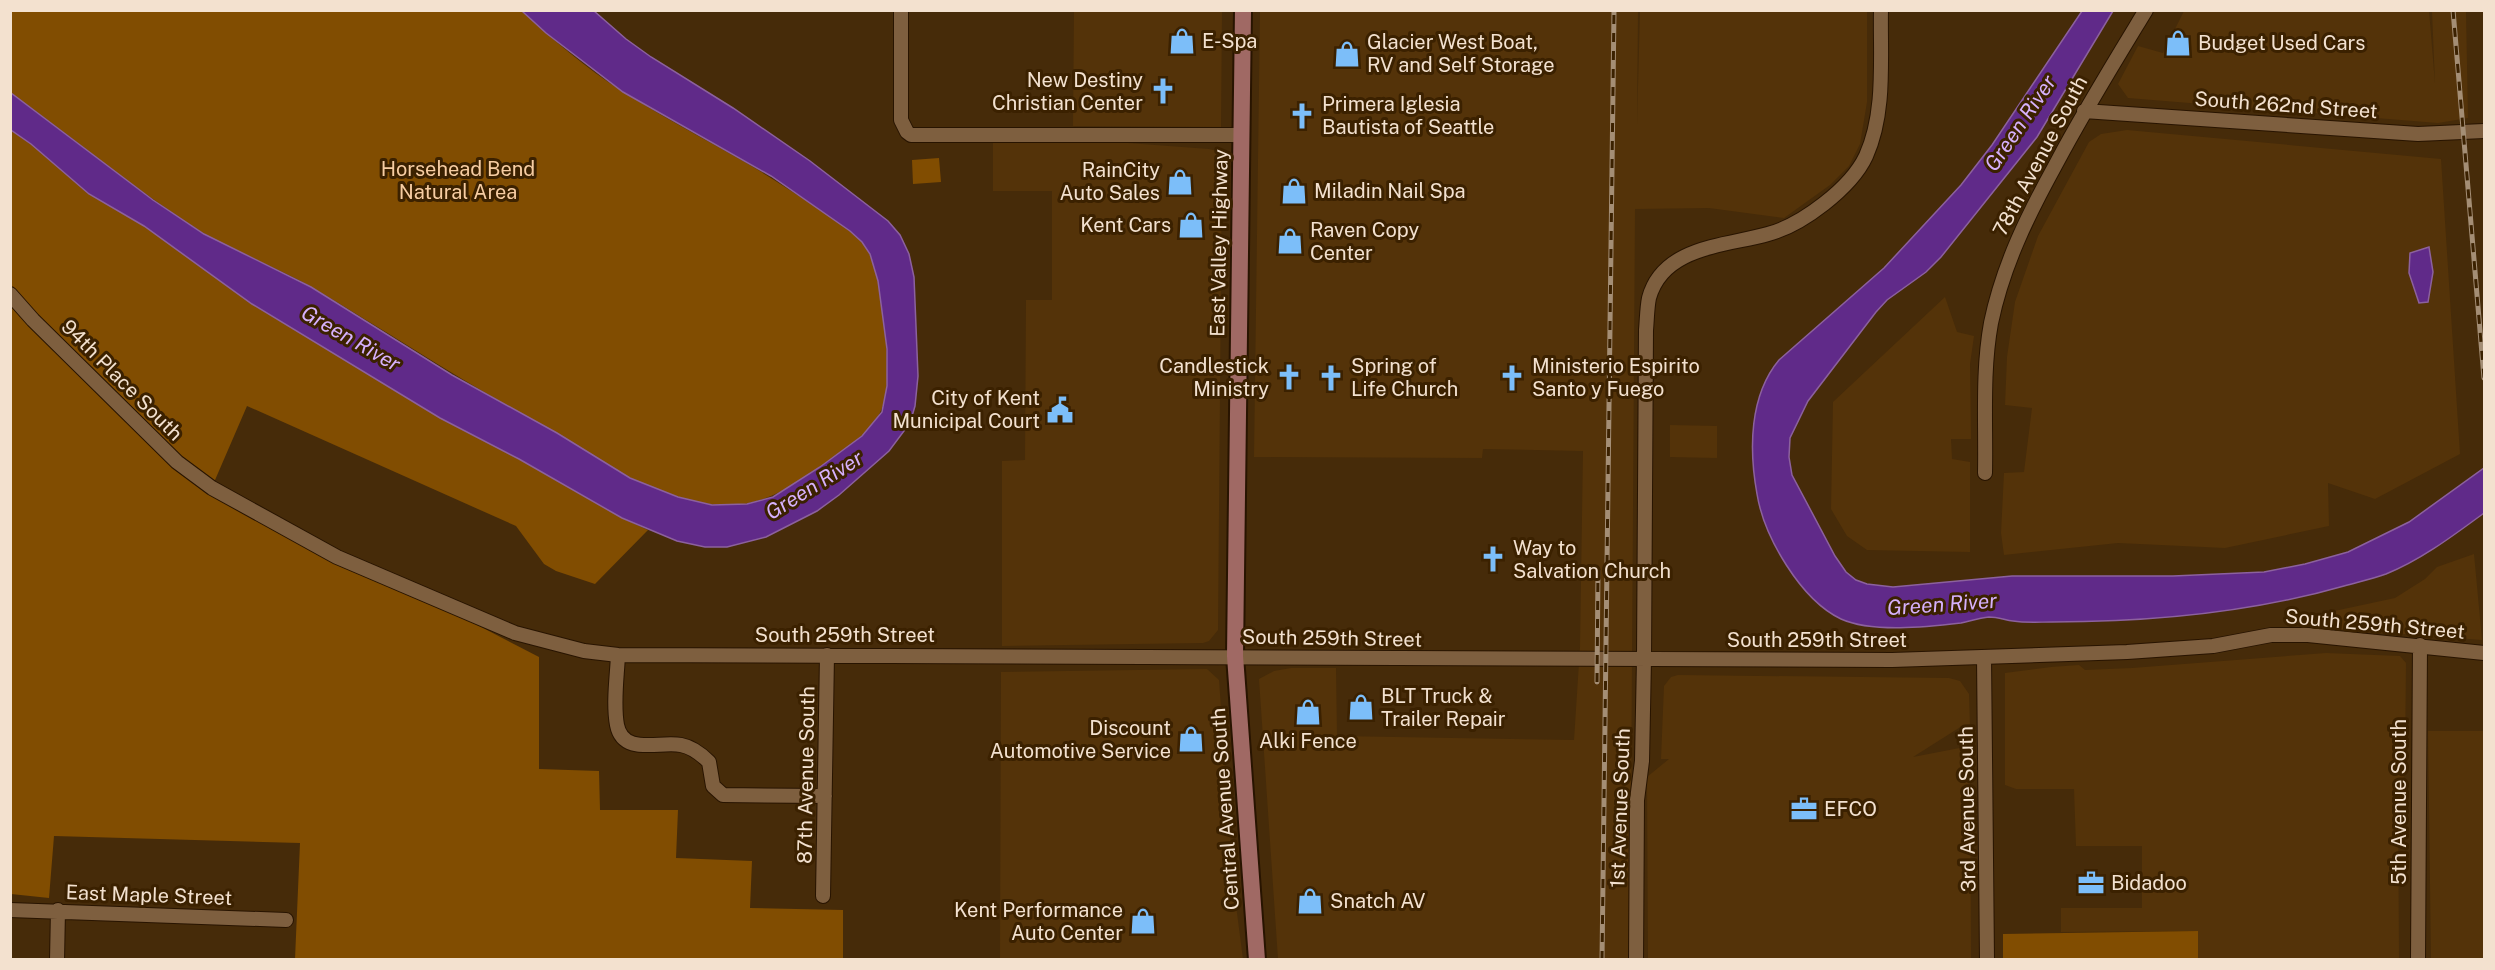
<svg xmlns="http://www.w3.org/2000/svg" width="2495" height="970" font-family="'Public Sans',sans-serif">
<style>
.built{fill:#543309}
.green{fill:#814d01}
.water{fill:#602a89;stroke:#8c619e;stroke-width:1.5}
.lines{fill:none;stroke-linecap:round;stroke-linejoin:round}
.minor-casing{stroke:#281400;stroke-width:16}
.major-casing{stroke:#281400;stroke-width:20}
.minor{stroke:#7e5f3f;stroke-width:14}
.major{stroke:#a06964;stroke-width:16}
.rail-casing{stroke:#a48e75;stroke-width:5}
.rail{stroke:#3b2100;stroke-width:3;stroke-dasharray:9;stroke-linecap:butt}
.labels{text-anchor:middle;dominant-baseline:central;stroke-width:6;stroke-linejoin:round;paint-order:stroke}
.poi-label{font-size:20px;fill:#f3e1cf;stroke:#3b2100;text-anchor:start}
.street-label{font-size:20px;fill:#f3e1cf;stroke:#3b2100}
.park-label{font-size:20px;fill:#f7cda2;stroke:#3b2100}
.water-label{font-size:21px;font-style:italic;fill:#d6b1fc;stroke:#3b2100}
</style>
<rect width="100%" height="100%" fill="#462b09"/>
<!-- built -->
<path class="built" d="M2429,10L2435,84L2432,11H2466L2468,118L2438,123L2128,98L2118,84L2138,46L2163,53L2184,11Z
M1074,11H1222L1221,127L1073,126Z
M1260,11H1638L1637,125L1640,11H1867V102L1860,144L1849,166L1830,185L1784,218L1709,208L1635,209L1630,959H1278L1259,679L1274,671L1291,668H1336L1337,736L1574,740L1580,647L1583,451L1483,449L1482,458L1254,457Z
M2127,130L2441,159L2460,454L2375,499L2328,483L2329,526L2225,548L2118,543L2004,555L2001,533L2004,473L2024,472L2032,408L2005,405L2007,357L2015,302L2038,236L2089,142L2101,134Z
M993,143H1128L1209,149L1217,151L1222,157L1218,630L1209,641L1203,643L1002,646V461L1025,460L1026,300H1052V191H993Z
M1945,297L1957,332L1974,336L1970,364L1971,439H1951L1952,459L1970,462V552L1867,550L1847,536L1831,509L1833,402Z
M1670,425L1717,426V458L1670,457Z
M2474,554L2482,640L2313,627L2311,616L2395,598L2425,579L2437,567Z
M2326,653L2400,656L2406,663L2405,763L2403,787L2398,788L2399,959H2198L2197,931L2061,932V908H2142V846H2076L2074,789H2016L2005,785V673L2051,667L2079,665L2085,670L2132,668Z
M1207,669L1219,680L1234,890L1243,959H1000L1001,672Z
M1678,675L1949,678L1960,681L1969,694L1970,727L1962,726L1913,757L1970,746L1971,959H1648L1647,777L1669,759H1661L1664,686L1671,677Z
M2428,731H2484V959H2431Z"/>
<!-- green -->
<path class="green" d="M11,11H522C553,40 586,68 622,91C656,113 692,132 727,152C758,169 787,188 816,207C831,218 849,227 861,241C885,268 887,338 887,374C888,419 868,432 834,457C800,482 763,509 718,505C647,500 589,451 529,418C456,377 387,332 315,289C278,267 236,254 200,231C134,189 74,138 11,93Z
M10,130L31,144L89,194L144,226L252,304L440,418L519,459L622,518L648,530L595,584L556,571L544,564L516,526L247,406L212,487L539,657V769L599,771L600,810H678L676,858L752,861L750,908L843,910V959H295L300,843L54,836L49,898L11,894Z
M939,158L941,182L913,184L912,160Z
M2198,931V959H2003V934Z"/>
<!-- water -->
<path class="water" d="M522,11H594L626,39L651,57L733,108L810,161L888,221L900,235L909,254L914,277L918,376L915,406L910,423L889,451L839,495L817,511L766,537L727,547H705L677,541L622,518L519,459L440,418L252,304L144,226L89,194L31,144L11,130V93L153,200L204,234L311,287L452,375L557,433L630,478L678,497L712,505L747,504L773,497L820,467L862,436L882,412L887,386V349L878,281L870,254L862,242L850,231L771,176L623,92L546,33Z
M2082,11H2113L2037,137L1941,257L1926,272L1887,300L1876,312L1808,401L1790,438L1789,457L1792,475L1835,556L1846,572L1856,580L1867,584L1893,587L2012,576H2173L2264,572L2305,564L2348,552L2409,522L2484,468V513C2454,535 2421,560 2386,574C2372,579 2358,582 2344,586C2250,613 2149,622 2052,622C2039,622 2026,623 2013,621C2005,620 1998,617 1989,617C1980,618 1970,621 1961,623C1927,627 1872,633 1841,619C1801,600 1764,537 1757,494C1749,450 1749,396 1779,360L1884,268L1961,185L1992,145Z
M2429,247L2433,272L2428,302L2419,303L2409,273L2410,253Z"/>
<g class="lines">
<!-- minor casing -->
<g class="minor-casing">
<path id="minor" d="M901,10V120L907,132L911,135H1242
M2084,111L2418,134L2484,131
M10,294L33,320L177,462L212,488L337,557L515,633L584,651L618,655L1892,660L2127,652L2213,646L2271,635H2308L2484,653
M1985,473C1986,424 1982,372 1991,323C2003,265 2028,215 2056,164C2084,111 2115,61 2146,10
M618,655C617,677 613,703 617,725C623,756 659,741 681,745C692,747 701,754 709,762L713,786L723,795L825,796
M1984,657L1987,960
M823,896L827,655
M10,910L286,920
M57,960L58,910
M1636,960L1637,800L1642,761L1644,659L1646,330C1647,319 1647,308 1649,298C1663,246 1726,246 1768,234C1802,225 1851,188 1866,156C1886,112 1880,57 1881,10
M2418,960L2420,645"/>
</g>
<!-- major casing -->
<g class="major-casing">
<path id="major" d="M1243,10L1235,656L1257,960"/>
</g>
<!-- minor -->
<use href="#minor" class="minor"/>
<!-- major -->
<use href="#major" class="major"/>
<!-- rail casing -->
<g class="rail-casing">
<path id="rail" d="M2453,10L2484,378
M1597,682L1598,571
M1602,960L1614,10"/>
</g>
<!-- rail -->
<use href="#rail" class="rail"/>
</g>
<!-- icons -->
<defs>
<g id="shop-bare" transform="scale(2.07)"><path d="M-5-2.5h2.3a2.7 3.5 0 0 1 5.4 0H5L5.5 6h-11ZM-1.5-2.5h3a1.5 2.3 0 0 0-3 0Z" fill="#7cbef9" stroke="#3b2100" stroke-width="2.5" paint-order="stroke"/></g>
<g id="church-bare" transform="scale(2.07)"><path d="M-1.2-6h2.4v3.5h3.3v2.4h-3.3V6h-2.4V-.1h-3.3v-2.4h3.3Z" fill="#7cbef9" stroke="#3b2100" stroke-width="2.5" paint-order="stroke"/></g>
<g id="civic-bare" transform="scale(2.07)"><path d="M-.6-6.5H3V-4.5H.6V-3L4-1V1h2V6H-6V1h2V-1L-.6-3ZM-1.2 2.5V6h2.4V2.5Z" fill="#7cbef9" stroke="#3b2100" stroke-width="2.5" paint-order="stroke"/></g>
<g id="office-bare" transform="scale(2.07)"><path d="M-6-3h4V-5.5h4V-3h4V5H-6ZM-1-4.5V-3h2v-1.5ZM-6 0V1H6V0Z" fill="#7cbef9" stroke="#3b2100" stroke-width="2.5" paint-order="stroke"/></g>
</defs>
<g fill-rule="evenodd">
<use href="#shop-bare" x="1182" y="41"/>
<use href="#shop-bare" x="2178" y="43"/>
<use href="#shop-bare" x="1347" y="54"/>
<use href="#church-bare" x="1163" y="91"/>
<use href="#church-bare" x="1302" y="116"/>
<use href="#shop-bare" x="1180" y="182"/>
<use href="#shop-bare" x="1294" y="191"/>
<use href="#shop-bare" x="1191" y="225"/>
<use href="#shop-bare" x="1290" y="241"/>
<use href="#church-bare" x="1289" y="377"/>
<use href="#church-bare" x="1331" y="378"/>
<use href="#church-bare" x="1512" y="378"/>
<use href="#civic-bare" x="1060" y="410"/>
<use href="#church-bare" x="1493" y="559"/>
<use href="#shop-bare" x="1361" y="707"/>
<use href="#shop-bare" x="1308" y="712"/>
<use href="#shop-bare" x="1191" y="739"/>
<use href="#office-bare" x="1804" y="809"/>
<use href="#office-bare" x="2091" y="883"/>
<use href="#shop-bare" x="1310" y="901"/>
<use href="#shop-bare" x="1143" y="921"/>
</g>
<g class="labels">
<!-- poi labels -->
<g class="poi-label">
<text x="1202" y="41">E-Spa</text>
<text x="1367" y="42">Glacier West Boat,<tspan x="1367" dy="23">RV and Self Storage</tspan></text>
<text x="2198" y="43">Budget Used Cars</text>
<text x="1143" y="80" text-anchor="end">New Destiny<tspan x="1143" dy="23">Christian Center</tspan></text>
<text x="1322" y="104">Primera Iglesia<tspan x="1322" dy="23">Bautista of Seattle</tspan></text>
<text x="1160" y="170" text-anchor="end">RainCity<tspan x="1160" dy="23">Auto Sales</tspan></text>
<text x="1314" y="191">Miladin Nail Spa</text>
<text x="1171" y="225" text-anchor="end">Kent Cars</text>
<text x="1310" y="230">Raven Copy<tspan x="1310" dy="23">Center</tspan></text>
<text x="1269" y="366" text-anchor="end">Candlestick<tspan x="1269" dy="23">Ministry</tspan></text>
<text x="1351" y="366">Spring of<tspan x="1351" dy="23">Life Church</tspan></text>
<text x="1532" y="366">Ministerio Espirito<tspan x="1532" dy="23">Santo y Fuego</tspan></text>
<text x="1040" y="398" text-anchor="end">City of Kent<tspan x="1040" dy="23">Municipal Court</tspan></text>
<text x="1513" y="548">Way to<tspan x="1513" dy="23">Salvation Church</tspan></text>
<text x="1381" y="696">BLT Truck &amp;<tspan x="1381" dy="23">Trailer Repair</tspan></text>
<text x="1171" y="728" text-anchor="end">Discount<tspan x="1171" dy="23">Automotive Service</tspan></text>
<text x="1308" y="741" text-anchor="middle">Alki Fence</text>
<text x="1824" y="809">EFCO</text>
<text x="2111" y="883">Bidadoo</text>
<text x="1330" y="901">Snatch AV</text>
<text x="1123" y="910" text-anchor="end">Kent Performance<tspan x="1123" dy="23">Auto Center</tspan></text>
</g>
<!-- street labels -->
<g class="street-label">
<text transform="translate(2286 105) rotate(4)">South 262nd Street</text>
<text transform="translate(2040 156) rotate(-62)">78th Avenue South</text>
<text transform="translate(1219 243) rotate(-89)">East Valley Highway</text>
<text transform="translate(122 380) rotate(45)">94th Place South</text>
<text transform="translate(2375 624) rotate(5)">South 259th Street</text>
<text x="845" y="635">South 259th Street</text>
<text transform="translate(1332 638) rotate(1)">South 259th Street</text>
<text x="1817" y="640">South 259th Street</text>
<text transform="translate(806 775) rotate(-89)">87th Avenue South</text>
<text transform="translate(2399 802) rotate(-90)">5th Avenue South</text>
<text transform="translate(1620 808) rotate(-88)">1st Avenue South</text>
<text transform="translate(1225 809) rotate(-94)">Central Avenue South</text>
<text transform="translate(1967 809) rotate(-91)">3rd Avenue South</text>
<text transform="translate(149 895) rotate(2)">East Maple Street</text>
</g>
<!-- park labels -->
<g class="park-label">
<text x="458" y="169">Horsehead Bend<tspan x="458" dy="23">Natural Area</tspan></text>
</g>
<!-- water labels -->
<g class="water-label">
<text transform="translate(2020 123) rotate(-56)">Green River</text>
<text transform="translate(351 338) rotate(30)">Green River</text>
<text transform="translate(814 485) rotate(-32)">Green River</text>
<text transform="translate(1942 604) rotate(-4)">Green River</text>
</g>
</g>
<!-- border -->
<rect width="2495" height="970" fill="none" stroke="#f3e1cf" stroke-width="24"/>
</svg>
